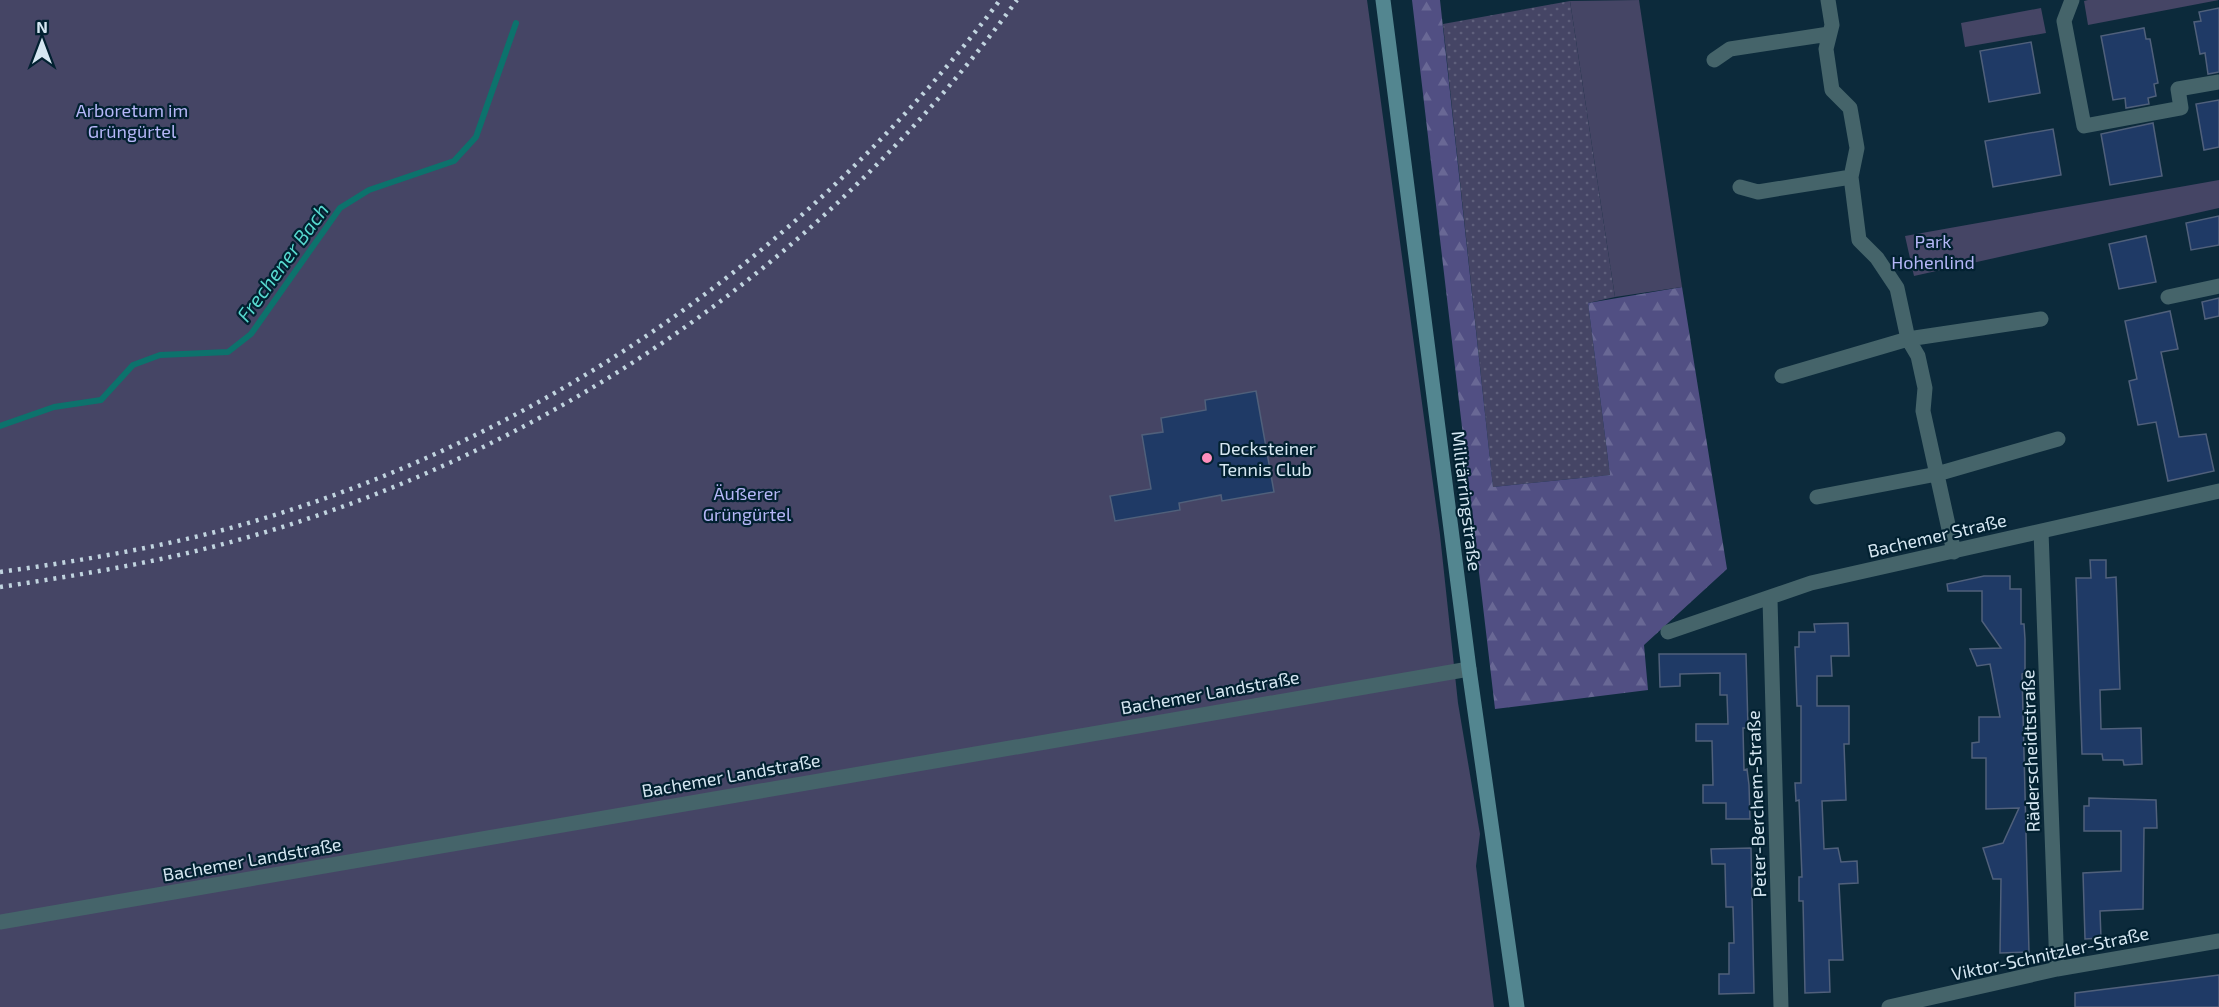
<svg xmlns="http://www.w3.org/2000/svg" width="2219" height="1007" font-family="'Exo 2',sans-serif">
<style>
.grass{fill:url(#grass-dots)}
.forest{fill:url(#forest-firs)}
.green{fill:#454565}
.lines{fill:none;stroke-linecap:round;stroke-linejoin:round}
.stream{stroke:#0c726c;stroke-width:6}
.building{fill:#1f3a66;stroke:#50607b;stroke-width:1.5}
.minor{stroke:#45646a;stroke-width:15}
.secondary{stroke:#538690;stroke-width:15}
.rail{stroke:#c1d4df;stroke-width:4.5;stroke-dasharray:3 6;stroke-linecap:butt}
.poi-dot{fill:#fe8ebc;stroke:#022131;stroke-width:2}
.labels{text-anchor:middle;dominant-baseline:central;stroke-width:4.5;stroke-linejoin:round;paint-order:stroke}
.park-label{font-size:18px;fill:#b6b7f8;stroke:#022131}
.poi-label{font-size:18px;fill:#d6e7f2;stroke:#022131;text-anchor:start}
.street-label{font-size:18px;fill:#d6e7f2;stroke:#022131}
.water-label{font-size:20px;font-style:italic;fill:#57d9cf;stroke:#022131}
</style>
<defs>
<pattern id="grass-dots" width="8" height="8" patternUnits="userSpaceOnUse" patternTransform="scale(1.5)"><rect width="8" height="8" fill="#454565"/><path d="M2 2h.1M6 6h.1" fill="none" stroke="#5f607c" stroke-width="1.8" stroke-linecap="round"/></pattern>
<pattern id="forest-firs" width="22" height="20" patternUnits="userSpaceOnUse" patternTransform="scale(1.5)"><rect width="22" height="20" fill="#514f83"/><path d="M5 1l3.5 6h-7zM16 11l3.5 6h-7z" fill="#696895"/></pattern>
</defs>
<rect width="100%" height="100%" fill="#0c2a3b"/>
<!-- grass -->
<path class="grass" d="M1570,1L1615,297L1588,303L1610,475L1493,487L1443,24Z"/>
<!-- forest -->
<path class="forest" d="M1412,0H1440L1493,487L1610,475L1588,303L1682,287L1727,569L1644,645L1648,690L1495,709Z"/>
<!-- green -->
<path class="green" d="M0,0H1367L1440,535L1458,703L1480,834L1476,866L1494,1007H0Z
M1639,0L1682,287L1615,297L1570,1Z
M2219,0L2088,25L2084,1L2088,0Z
M2041,8L2046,33L1965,47L1961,23Z
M2219,180V208L1914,276L1905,236Z"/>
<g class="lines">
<!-- stream -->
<path class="stream" d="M0,426L54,407L101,400L133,365L160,355L228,352L251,334L340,208L369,190L454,161L476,137L516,23"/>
</g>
<!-- building -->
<path class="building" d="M2219,8V72L2208,74L2205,53L2200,54L2194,22L2201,21L2199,12Z
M2144,28L2146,39H2150L2158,83L2154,84L2156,96L2148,98L2149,104L2126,108L2125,98L2113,100L2101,36Z
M2031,42L2040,93L1989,102L1980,51Z
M2219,100V147L2204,150L2196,104Z
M2153,123L2162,176L2110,185L2101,134Z
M2053,129L2061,175L1993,187L1985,141Z
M2219,216V245L2191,250L2186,223Z
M2146,236L2156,282L2119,289L2109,244Z
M2219,298V316L2205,319L2202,302Z
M2170,311L2178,349L2161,352L2179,437L2206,434L2214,471L2168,481L2156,422L2138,425L2129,381L2137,379L2125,321Z
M1256,391L1274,492L1222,501L1221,495L1179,503L1180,510L1115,521L1110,496L1151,489L1142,435L1163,432L1161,418L1206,410L1205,400Z
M2090,560H2106V578L2116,577L2120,689L2100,690L2101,729L2141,728L2142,764L2124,765L2123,760H2103L2102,754H2082L2076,578H2091Z
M1984,576H2010V589H2021V624H2024L2025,639V673L2022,674L2029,952L2000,953L2001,879H1993L1983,848L2003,843L2019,808L1986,809V758H1972V743L1979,742V717H2000L1990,664L1977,666L1970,649L2001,648L1982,621V591H1948L1947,584Z
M1848,623L1849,656H1831L1832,676H1817V706H1849V744H1844L1846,800L1822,801L1824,849L1838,848L1841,862L1857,861L1858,883L1839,884L1843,960H1829L1830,992L1805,993L1803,901H1799V877H1802L1799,800L1796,801L1795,783H1801V706H1797L1795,647H1799V632H1815L1814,624Z
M1659,654H1746L1748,728H1743L1744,770L1747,769L1749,785L1750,819H1726V803H1703V785H1713L1712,741H1696V724H1728L1727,695H1720V673L1680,674V686L1660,687Z
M2089,798L2156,800L2157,828H2144L2143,909L2100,911L2101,938L2085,939L2083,873L2121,871V831H2084V806H2089Z
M1751,848L1754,993L1719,994V974H1729V943H1734L1733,907H1726L1725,864H1712L1711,849Z
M2219,975V1007H2075V993Z"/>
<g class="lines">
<!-- minor -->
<path class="minor" d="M1828,0L1832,25L1826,49L1832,90L1850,108L1857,148L1851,177L1859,240L1877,258L1897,288L1908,339L1918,356L1925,388L1923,411L1954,552
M2072,0L2064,21L2084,126L2181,108L2178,89L2219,82
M1714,60L1730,49L1829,34
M1740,187L1758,192L1851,177
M2168,297L2219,286
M1782,376L1908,339L2041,319
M1817,497L1937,474L2058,439
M2041,531L2057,969
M1770,599L1781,1007
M1668,632L1811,583L2219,491
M0,922L1469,669
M1889,1007L2057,969L2219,941"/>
<!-- secondary -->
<path class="secondary" d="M1383,0L1469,669L1517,1007"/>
<!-- rail -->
<path class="rail" d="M0,572C79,561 157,548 234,527C540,442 809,253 1000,0
M0,587C80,575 160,562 238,540C549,454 827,261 1017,0"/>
</g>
<!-- markers -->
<circle class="poi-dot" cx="1207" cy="458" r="6"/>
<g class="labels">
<!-- park labels -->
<g class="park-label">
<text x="132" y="110">Arboretum im<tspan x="132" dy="21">Grüngürtel</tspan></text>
<text x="1933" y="241">Park<tspan x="1933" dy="21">Hohenlind</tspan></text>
<text x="747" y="493">Äußerer<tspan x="747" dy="21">Grüngürtel</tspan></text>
</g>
<!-- poi labels -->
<g class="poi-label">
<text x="1219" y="448">Decksteiner<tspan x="1219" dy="21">Tennis Club</tspan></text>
</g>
<!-- street labels -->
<g class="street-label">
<text transform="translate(1467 501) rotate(83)">Militärringstraße</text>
<text transform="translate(1937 535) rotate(-13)">Bachemer Straße</text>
<text transform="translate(1210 692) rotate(-10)">Bachemer Landstraße</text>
<text transform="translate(2030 751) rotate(-92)">Räderscheidtstraße</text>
<text transform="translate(731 775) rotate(-10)">Bachemer Landstraße</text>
<text transform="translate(1756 804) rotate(-92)">Peter-Berchem-Straße</text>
<text transform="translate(252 859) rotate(-10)">Bachemer Landstraße</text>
<text transform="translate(2050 953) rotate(-12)">Viktor-Schnitzler-Straße</text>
</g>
<!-- water labels -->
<g class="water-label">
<text transform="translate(282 262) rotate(-54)">Frechener Bach</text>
</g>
</g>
<!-- north arrow -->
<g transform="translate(42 42)" stroke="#022131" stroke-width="4.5" paint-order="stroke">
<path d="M0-4.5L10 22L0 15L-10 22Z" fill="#d6e7f2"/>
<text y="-9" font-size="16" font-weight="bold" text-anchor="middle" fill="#d6e7f2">N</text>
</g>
</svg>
